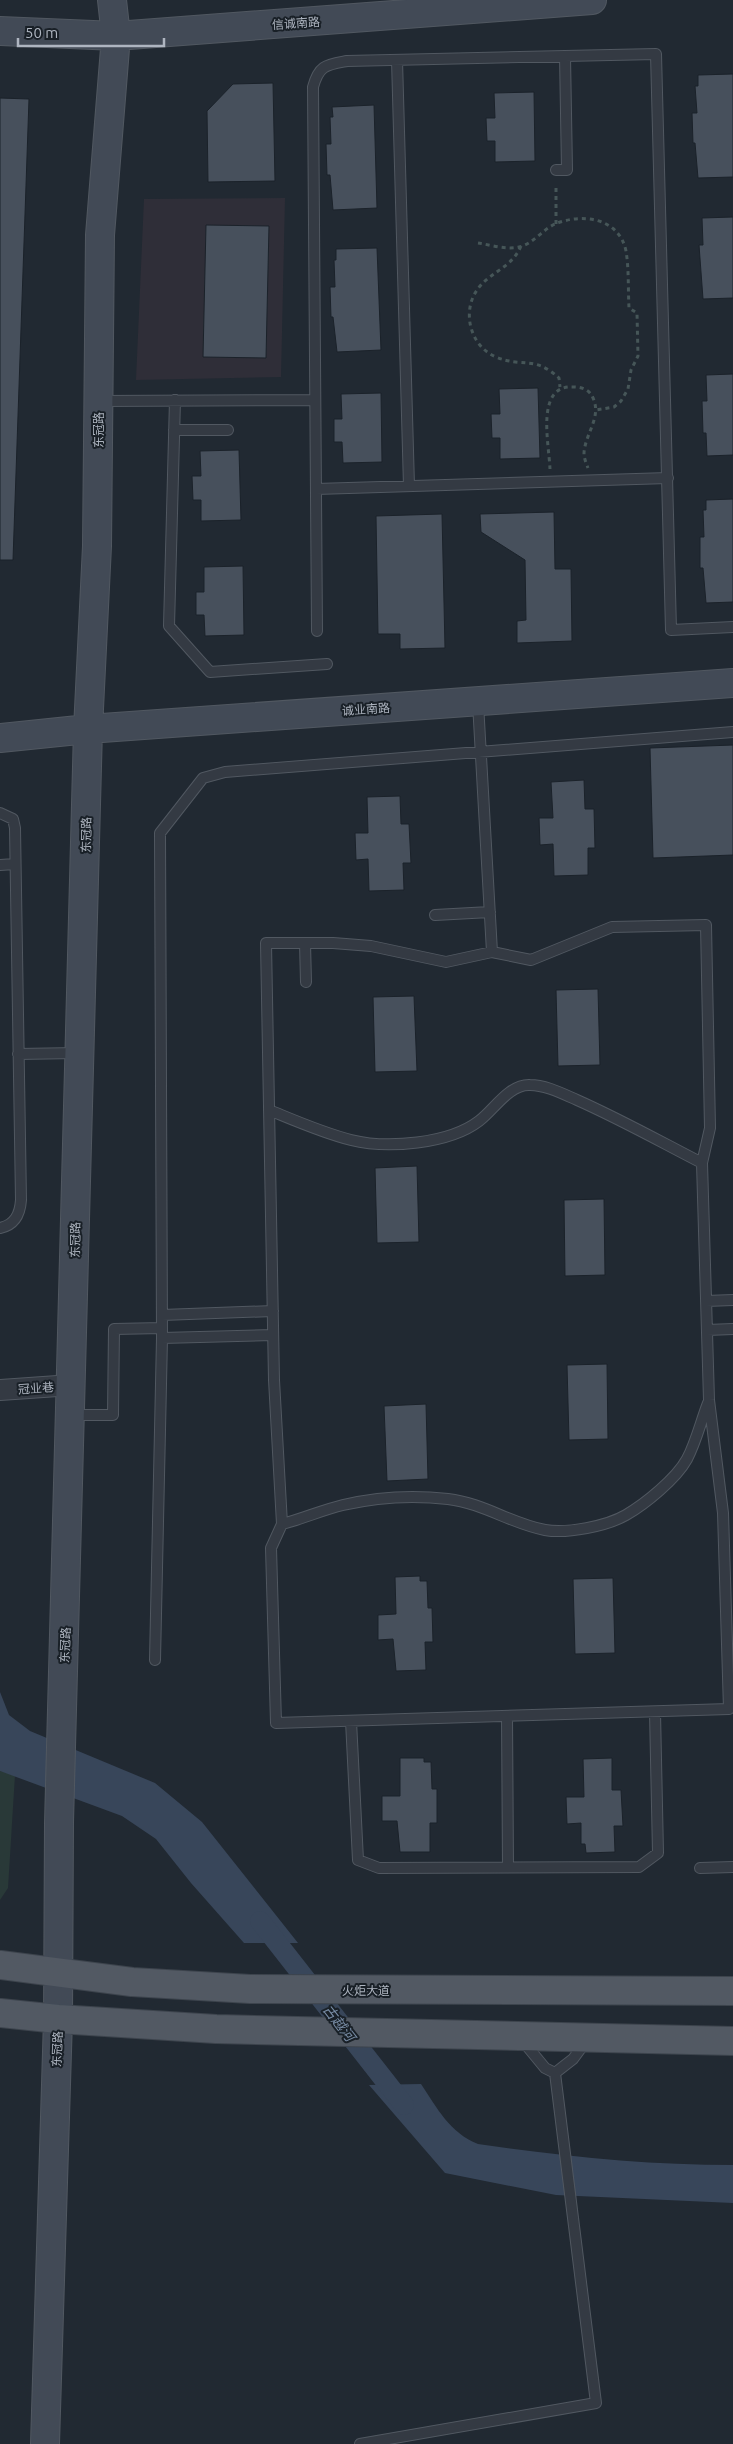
<svg xmlns="http://www.w3.org/2000/svg" width="733" height="2444" font-family="Ubuntu,'Noto Sans SC',sans-serif">
<style>
.medical{fill:#2f2e38}
.green{fill:#293938}
.water{fill:#38465a}
.lines{fill:none;stroke-linecap:round;stroke-linejoin:round}
.canal{stroke:#38465a;stroke-width:20}
.building{fill:#47505c;stroke:#1b222a}
.lane-casing{stroke:#515861;stroke-width:12}
.street-casing{stroke:#515861;stroke-width:22}
.secondary-casing{stroke:#515861;stroke-width:30}
.primary-casing{stroke:#3d444d;stroke-width:30}
.path{stroke:#465658;stroke-width:3;stroke-dasharray:4 4;stroke-linecap:butt}
.lane{stroke:#343a43;stroke-width:10}
.street{stroke:#343a43;stroke-width:20}
.secondary{stroke:#424a56;stroke-width:28}
.primary{stroke:#525963;stroke-width:28}
.labels{text-anchor:middle;dominant-baseline:central;stroke-width:4;stroke-linejoin:round;paint-order:stroke}
.street-label{font-size:12px;fill:#aeb5c0;stroke:#192027}
.water-label{font-size:14px;font-style:italic;fill:#798da6;stroke:#192027}
</style>
<rect width="100%" height="100%" fill="#212932"/>
<!-- medical -->
<path class="medical" d="M285,198L281,377L136,380L144,199Z"/>
<!-- green -->
<path class="green" d="M0,1771L15,1775L8,1888L0,1900Z"/>
<!-- water -->
<path class="water" d="M0,1692L9,1715L30,1731L155,1783L202,1822L298,1943H244L191,1883L156,1839L122,1816L0,1771Z
M421,2084C437,2108 450,2133 478,2144C562,2156 648,2165 733,2165V2203L556,2195L445,2173L369,2085Z"/>
<g class="lines">
<!-- canal -->
<path class="canal" d="M260,1921L404,2105"/>
</g>
<!-- building -->
<path class="building" d="M733,74V177L698,178L695,143H693L692,113H697L695,86H698V75Z
M273,83L275,181L208,182L207,111L233,84Z
M534,92L535,161L495,162V141H487L486,118H495L494,93Z
M0,98L29,99L13,560H0Z
M374,105L377,208L333,210L330,175H327L326,144H331L330,117H333L332,107Z
M733,217V298L703,299L699,245H703L702,218Z
M206,225L269,226L266,358L203,357Z
M377,248L381,350L337,352L333,317H331L330,287H335L334,260H336V249Z
M733,374V455L707,456L706,433H703L702,401H707L706,375Z
M538,388L540,458L500,459V438H492L491,414H500L499,389Z
M381,393L382,462L343,463L342,442H334V419H342L341,394Z
M239,450L241,520L201,521V500H193L192,476H201L200,451Z
M733,499V602L706,603L703,568H700V537H704L703,510H706V500Z
M554,512L555,569H571L572,641L517,643V621L526,620L525,560L481,532L480,514Z
M442,514L445,648L400,649V634H378L376,516Z
M243,566L244,635L205,636L204,615H196V592H204V567Z
M733,745V855L653,858L650,748Z
M584,780L585,809H594L595,848H588V875L554,876L553,844L540,845L539,818H553L551,782Z
M400,796L401,824H409L411,863H403L404,890L369,891L368,859L356,860L355,833H368L367,797Z
M598,989L600,1065L558,1066L556,990Z
M414,996L417,1071L375,1072L373,997Z
M417,1166L419,1242L377,1243L375,1168Z
M604,1199L605,1275L565,1276L564,1200Z
M607,1364L608,1439L569,1440L567,1365Z
M426,1404L428,1479L387,1481L384,1406Z
M420,1576V1581H427L428,1608H432L433,1642H425L426,1670L396,1671L393,1639L378,1640V1615L396,1614L395,1577Z
M613,1578L615,1653L575,1654L573,1579Z
M400,1758H424V1762H431L432,1789H437V1823H430V1852H400L397,1821H382V1796H400Z
M612,1758V1790H621L623,1826H614L615,1852L586,1853L585,1844H581V1823L567,1824L566,1797H584L583,1759Z"/>
<g class="lines">
<!-- lane casing -->
<g class="lane-casing">
<path id="lane" d="M397,60L409,486
M556,170H567L565,56
M175,400L169,626L210,672L327,664
M99,401L315,400
M174,430H228
M316,489L668,478
M317,631L313,87C319,65 326,65 347,61L656,54L671,630L733,627
M478,703L492,952
M0,813L13,819L15,828L21,1200C20,1214 15,1225 0,1228
M0,865L15,864
M435,915L490,912
M706,925L710,1128L702,1163L709,1400L723,1513L729,1709L276,1723L271,1548L282,1524L274,1380L266,943H333L371,946L446,962L492,952L531,960L612,927Z
M305,943L306,982
M18,1054L77,1053
M269,1110C296,1121 323,1133 351,1140C387,1149 449,1144 479,1121C494,1110 509,1084 530,1085C546,1085 563,1094 577,1100C620,1119 661,1142 702,1163
M706,1301L733,1300
M162,1315L273,1311
M707,1330L733,1329
M162,1338L273,1335
M72,1415H113L114,1329L162,1328
M282,1524C302,1519 322,1510 343,1505C377,1497 414,1495 448,1499C483,1503 512,1524 545,1530C567,1534 607,1526 626,1515C645,1504 676,1479 687,1459C696,1442 701,1421 708,1403
M155,1660L162,1338L160,833L203,778L225,772L733,732
M507,1716L508,1867
M351,1721L358,1860L379,1868L639,1867L658,1853L655,1712
M700,1868L733,1867
M522,2040L545,2068L555,2073
M555,2073L573,2059L587,2040
M360,2444L596,2403L555,2073"/>
</g>
<!-- street casing -->
<g class="street-casing">
<path id="street" d="M0,1390L72,1385"/>
</g>
<!-- secondary casing -->
<g class="secondary-casing">
<path id="secondary" d="M0,31L116,36L592,0
M0,738L88,729L733,683
M45,2444L58,2019L59,1823L88,729L97,546L100,235L116,36L112,0"/>
</g>
<!-- primary casing -->
<g class="primary-casing">
<path id="primary" d="M0,1965L132,1982L250,1989L733,1991
M0,2013L58,2019L216,2029L733,2041"/>
</g>
<!-- path -->
<path class="path" d="M556,224V184
M478,243C491,245 506,250 519,247C533,244 542,230 555,224C581,213 619,217 626,251C629,269 628,290 629,308L637,313L638,356L631,370L628,389L621,401L614,407L596,410
M521,246C511,270 486,272 474,295C463,317 472,347 496,357C522,368 534,355 559,378L560,387
M550,469C549,443 535,384 574,387C582,387 590,390 593,398C602,417 585,434 584,453C584,458 586,463 588,468"/>
<!-- lane -->
<use href="#lane" class="lane"/>
<!-- street -->
<use href="#street" class="street"/>
<!-- secondary -->
<use href="#secondary" class="secondary"/>
<!-- primary -->
<use href="#primary" class="primary"/>
</g>
<g class="labels">
<!-- street labels -->
<g class="street-label">
<text transform="translate(296 23) rotate(-4)">信诚南路</text>
<text transform="translate(98 430) rotate(-90)">东冠路</text>
<text transform="translate(366 709) rotate(-4)">诚业南路</text>
<text transform="translate(86 835) rotate(-89)">东冠路</text>
<text transform="translate(75 1240) rotate(-89)">东冠路</text>
<text transform="translate(36 1388) rotate(-4)">冠业巷</text>
<text transform="translate(65 1645) rotate(-88)">东冠路</text>
<text x="366" y="1990">火炬大道</text>
<text transform="translate(57 2049) rotate(-88)">东冠路</text>
</g>
<!-- water labels -->
<g class="water-label">
<text transform="translate(339 2023) rotate(52)">古越河</text>
</g>
</g>
<!-- scale -->
<path d="M18 38v8h146v-8" fill="none" stroke="#aeb5c0" stroke-width="2.5"/>
<text x="25" y="38" font-size="15" fill="#aeb5c0" stroke="#192027" stroke-width="4" paint-order="stroke">50 m</text>
</svg>
